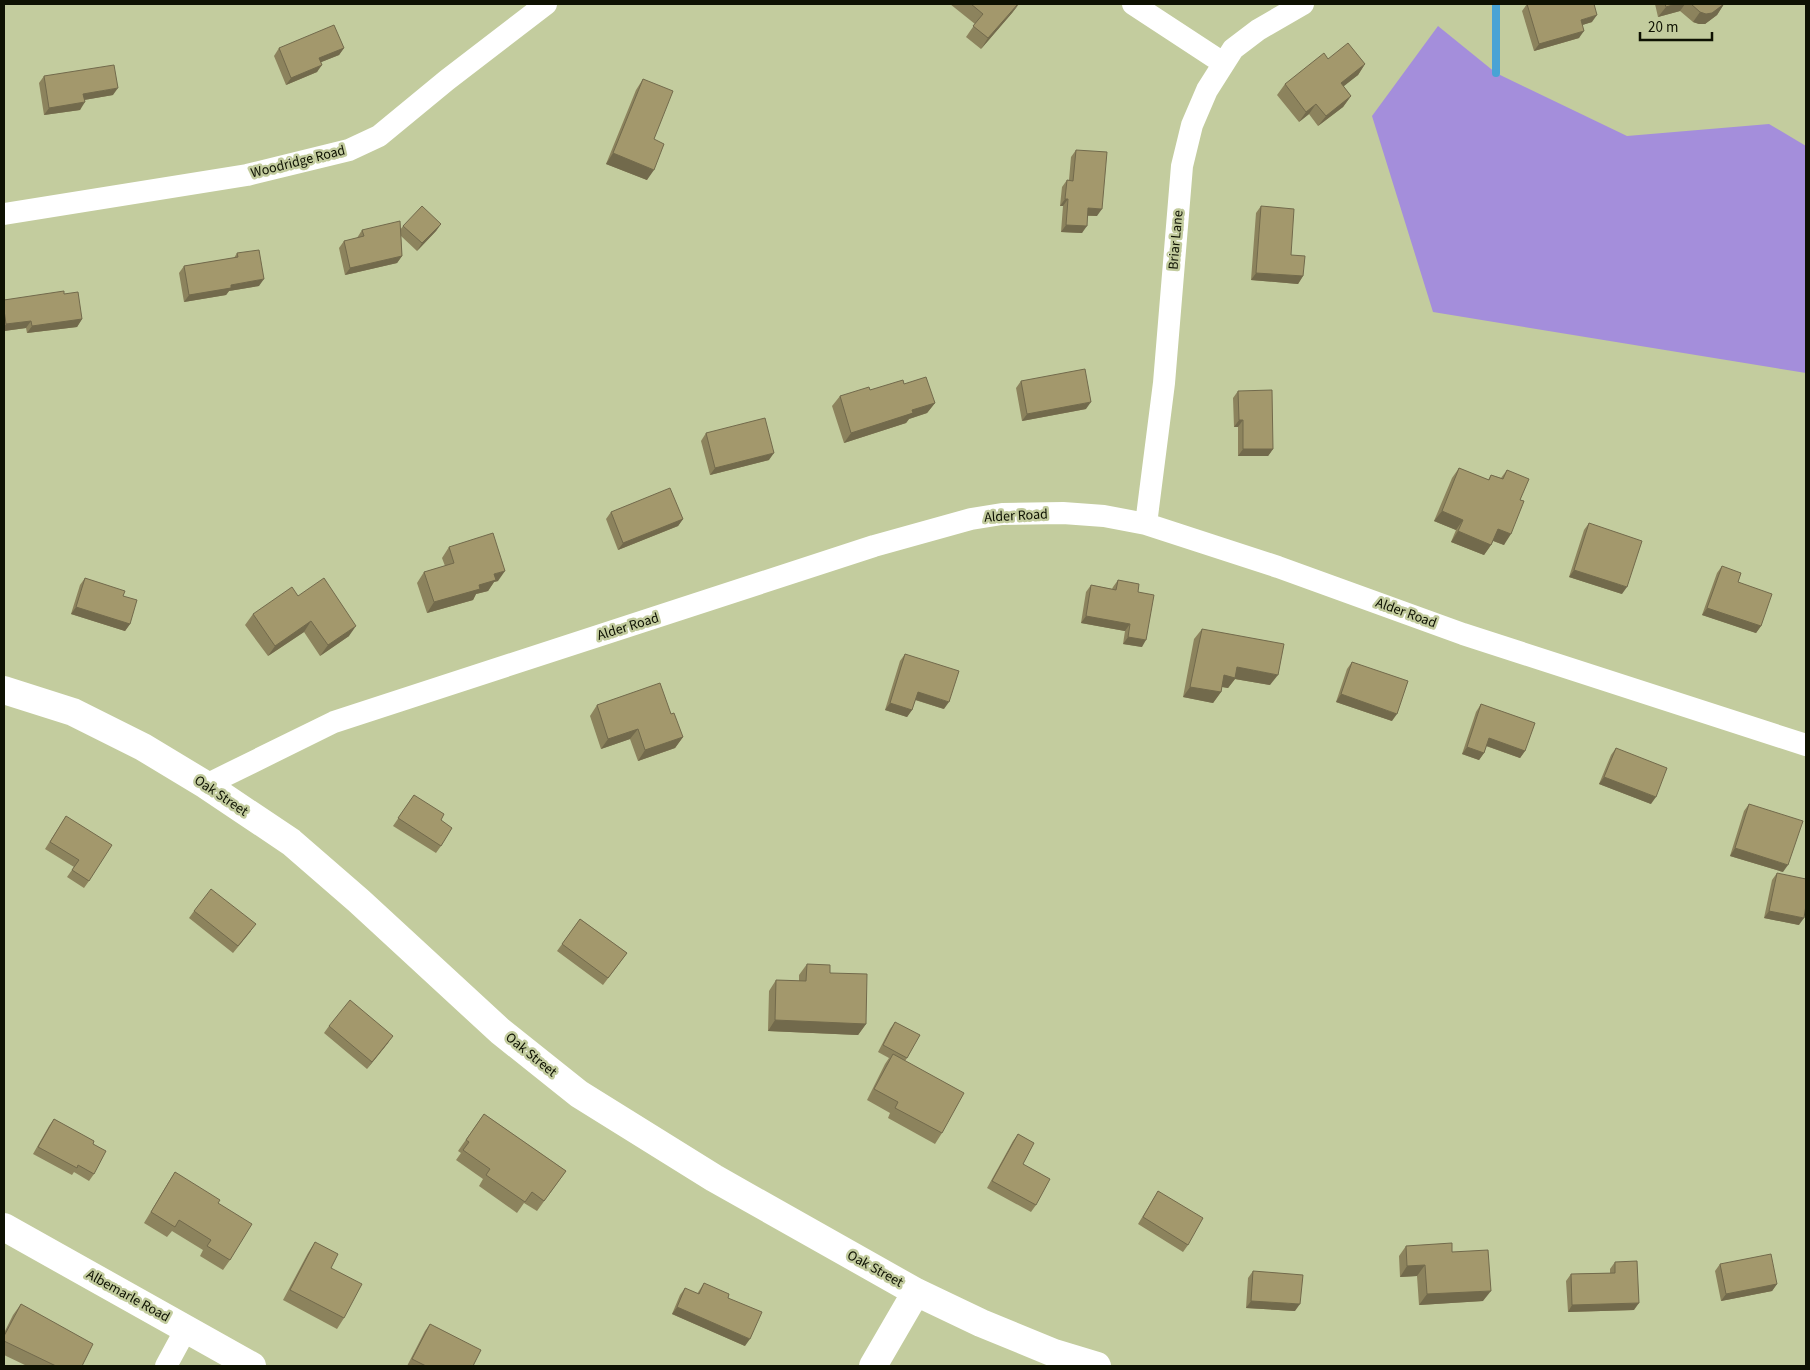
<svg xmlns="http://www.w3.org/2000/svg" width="1810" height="1370" font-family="'Source Sans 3',sans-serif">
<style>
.green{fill:#a48edb}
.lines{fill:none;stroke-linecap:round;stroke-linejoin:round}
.stream{stroke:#49a3d5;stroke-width:8}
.street{stroke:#fff;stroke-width:22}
.secondary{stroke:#fff;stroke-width:28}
.wall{fill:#8c835d}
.shaded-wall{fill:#726a4c}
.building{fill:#a3986c;stroke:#726a4c}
.labels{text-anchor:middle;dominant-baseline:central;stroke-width:5;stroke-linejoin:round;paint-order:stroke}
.street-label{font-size:14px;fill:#0e1102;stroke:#c3cc9e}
</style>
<rect width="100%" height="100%" fill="#c3cc9e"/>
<!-- green -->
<path class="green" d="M1438,26L1496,73L1627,136L1769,124L1806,146V373L1433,312L1372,116Z"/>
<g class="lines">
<!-- stream -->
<path class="stream" d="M1496,73V4"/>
<!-- street -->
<path class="street" d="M1133,4L1223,63
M4,214L247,175L349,150L379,136L447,80L546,4
M1146,524L1164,383L1182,166L1192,125L1207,90L1233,49L1258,30L1303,4
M206,785L334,722L874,546L971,519L1002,514L1063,513L1104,516L1146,524L1278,567L1463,634L1806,745
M166,1366L186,1329"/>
<!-- secondary -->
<path class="secondary" d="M4,690L73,712L143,747L206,785L291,842L359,901L500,1031L579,1094L714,1178L916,1292L981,1323L1054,1353L1097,1366
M4,1227L252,1366
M873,1366L916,1292"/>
</g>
<!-- wall -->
<path class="wall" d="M950,4H1019L1012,13L981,49L966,37L975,24Z
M1527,4L1592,22L1582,25L1579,38L1534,51L1522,11Z
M1655,4H1724L1717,15L1705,24H1699L1693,22L1680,11L1658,17Z
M279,48H344L339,55L321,62L317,72L286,85L274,56Z
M1328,59L1365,64L1358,75L1343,86L1351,96L1343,107L1318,126L1309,114L1299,122L1277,95L1285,84Z
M44,76L113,95L84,100L80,110L44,115L39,83Z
M643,79L654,139L647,180L606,164L636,90Z
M1076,150L1097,216H1087L1082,233L1061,232L1063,206H1060L1062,187L1067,180H1069L1071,157Z
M1261,206L1303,276L1298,284L1251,280L1256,213Z
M441,224L436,231L417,251L401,236L402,256L397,263L345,275L339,248L344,241L357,238L362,230H400L403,226Z
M237,253L259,286L229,291L226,295L184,302L179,273L184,266L234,258Z
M64,294L82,319L77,327L27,333L26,328L4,331V300Z
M1021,381L1086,409L1022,421L1016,388Z
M904,384L935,403L927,413L909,419L906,423L844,443L832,406L840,396Z
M1238,391L1273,449L1268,456H1238V427H1234L1233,398Z
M706,433L769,460L710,475L701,441Z
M1459,468L1488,480L1491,475L1501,478L1507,470L1520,500L1504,545L1493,541L1491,545L1484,555L1451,542L1456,530L1434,521L1452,478Z
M611,512L683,519L678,526L618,550L606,519Z
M1589,523L1622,594L1569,577L1584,530Z
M449,547L498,581L494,582L488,591L476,594L473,600L427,613L417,583L424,572L445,566L442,558Z
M1722,566L1738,582L1761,626L1756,633L1702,615L1717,573Z
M85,578L123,596L130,624L125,631L71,614L80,585Z
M1118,580L1138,592L1142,647L1123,644L1125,631L1081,623L1086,592L1091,585L1112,589L1113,587Z
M298,596L349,636L320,656L304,632L268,656L245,625L253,614Z
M1202,629L1270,685L1235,679L1228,688L1222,687L1221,692L1213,703L1183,697L1194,639Z
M905,654L944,709L915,700L912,710L907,717L885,710L900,661Z
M1352,662L1392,721L1336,702L1347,669Z
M1481,704L1525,751L1520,758L1486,746L1484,753L1479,760L1462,754L1476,712Z
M597,705L671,714L683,737L675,748L638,761L630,739L601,749L590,716Z
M1616,748L1651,804L1599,784L1611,755Z
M414,795L441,820V846L436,853L393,826Z
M1749,804L1783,872L1730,856L1744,811Z
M66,816L89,881L84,888L67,877L74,867L45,849Z
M1777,873L1799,925L1764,918L1772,880Z
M194,911L251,931L233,953L189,918Z
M580,919L627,953L603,985L557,951Z
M807,964L866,1024L858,1035L768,1031L769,991L776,980L799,981V975Z
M895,1022L907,1058L905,1061L942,1133L935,1144L888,1118L890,1113L867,1100L885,1064L889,1058L878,1052L890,1029Z
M329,1026L388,1043L367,1069L324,1033Z
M484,1114L566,1171L537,1211L524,1203L517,1213L479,1186L483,1179L456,1160L461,1153L458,1151Z
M54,1119L93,1144L94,1174L89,1181L74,1172L72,1175L33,1154L49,1126Z
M1018,1134L1023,1164L1036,1205L1031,1212L987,1188L1013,1141Z
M175,1172L218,1203L230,1260L223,1270L200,1256L203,1250L172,1231L167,1237L144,1223L168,1183Z
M1158,1191L1188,1245L1183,1252L1138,1224Z
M315,1242L331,1268L344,1318L337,1329L283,1300L308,1253Z
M1406,1246L1452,1252L1483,1301L1419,1305L1417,1276L1400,1277L1399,1256Z
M1615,1262L1634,1310L1568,1312L1566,1281L1571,1274L1610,1273V1269Z
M1720,1264L1777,1284L1772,1291L1721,1301L1715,1271Z
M1253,1271L1295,1311L1246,1308L1248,1278Z
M704,1283L728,1298L745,1346L672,1314L680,1295L685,1288L697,1294Z
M21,1304L82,1366H27L4,1355V1333L13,1315Z
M430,1324L473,1366H407L425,1331Z"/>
<!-- shaded-wall -->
<path class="shaded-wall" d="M1019,4L1012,13L981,49L988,38Z
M1676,4H1685L1680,11L1658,17L1666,7Z
M1724,4L1717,15L1705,24H1699L1693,22L1700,12Z
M1597,15L1592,22L1576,27L1581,20Z
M1584,31L1579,38L1534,51L1539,44Z
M344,48L339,55L314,65L319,58Z
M1365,64L1358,75L1334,94L1341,83Z
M322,65L317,72L286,85L291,78Z
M118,88L113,95L78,101L83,94Z
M1351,96L1343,107L1318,126L1326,116Z
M85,102L80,110L44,115L49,108Z
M1316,104L1309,114L1299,122L1306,112Z
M613,153L654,170L647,180L606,164Z
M1065,199H1068L1063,206H1060Z
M1088,208L1102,209L1097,216L1083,215Z
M441,224L436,231L417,251L422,243Z
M1066,225L1087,226L1082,233L1061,232Z
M402,256L397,263L345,275L350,268Z
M1256,273L1303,276L1298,284L1251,280Z
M264,279L259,286L229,291L226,295L184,302L189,295L231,285Z
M82,319L77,327L27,333L32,326Z
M31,321L26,328L4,331V327L6,324Z
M1091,402L1086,409L1022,421L1027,414Z
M935,403L927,413L909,419L906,423L844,443L851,433L912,410Z
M1239,420H1243L1238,427H1234Z
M1243,449H1273L1268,456H1238Z
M774,453L769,460L710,475L715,468Z
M1442,511L1463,520L1456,530L1434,521Z
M683,519L678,526L618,550L623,543Z
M1498,529L1511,534L1504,545L1491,540Z
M1458,531L1491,545L1484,555L1451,542Z
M1574,570L1627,587L1622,594L1569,577Z
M505,571L498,581L494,582L488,591L476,594L473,600L427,613L434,602L479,585L494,574Z
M76,607L130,624L125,631L71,614Z
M1707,608L1761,626L1756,633L1702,615Z
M1086,616L1130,624L1125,631L1081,623Z
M311,621L304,632L268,656L275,646Z
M356,626L349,636L320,656L328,645Z
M1128,637L1146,640L1142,647L1123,644Z
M1237,667L1278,675L1270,685L1235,679L1228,688L1217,686L1224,675Z
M1190,687L1221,692L1213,703L1183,697Z
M918,692L949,702L944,709L913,699Z
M1341,694L1397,714L1392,721L1336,702Z
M890,703L912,710L907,717L885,710Z
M638,729L630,739L601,749L608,739Z
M683,737L675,748L638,761L645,750Z
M1489,738L1525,751L1520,758L1484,745Z
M1467,747L1484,753L1479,760L1462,754Z
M1604,777L1656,797L1651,804L1599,784Z
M1735,848L1788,865L1783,872L1730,856Z
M1769,911L1804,918L1799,925L1764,918Z
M775,1020L866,1024L858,1035L768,1031Z
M393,1036L388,1043L367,1069L372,1062Z
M1425,1265L1417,1276L1400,1277L1407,1266Z
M1777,1284L1772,1291L1721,1301L1726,1294Z
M1491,1291L1483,1301L1419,1305L1427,1294Z
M1251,1301L1300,1304L1295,1311L1246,1308Z
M1639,1303L1634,1310L1568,1312L1572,1305Z
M677,1307L750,1339L745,1346L672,1314Z"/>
<!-- building -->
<path class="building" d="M971,4H1018L988,38L973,26L983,14Z
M1527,4H1594L1597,15L1581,20L1584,31L1539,44Z
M1665,4H1676L1666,7Z
M1691,4H1724L1712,13L1706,14L1700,12Z
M334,25L344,48L319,58L322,65L291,78L279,48Z
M1348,43L1365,64L1341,83L1351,96L1326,116L1316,104L1306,112L1285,84L1324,53L1328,59Z
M114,65L118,88L83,94L85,102L49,108L44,76Z
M643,79L673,91L654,139L664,144L654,170L613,153Z
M1076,150L1107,152L1102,209L1088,208L1087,226L1066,225L1068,199H1065L1067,180L1073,181Z
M422,206L441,224L422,243L403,226Z
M1261,206L1294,209L1291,255L1305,256L1303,276L1256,273Z
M400,221L402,256L350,268L344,241L364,236L362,230Z
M259,250L264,279L231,285V288L189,295L184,266L238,257L237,253Z
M64,291V294L78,292L82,319L32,326L31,321L6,324L4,310V300Z
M1085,369L1091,402L1027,414L1021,381Z
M926,377L935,403L912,410L913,413L851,433L840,396L869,387L870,390L903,380L904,384Z
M1272,390L1273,449H1243V420H1239L1238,391Z
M765,418L774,453L715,468L706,433Z
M1459,468L1489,480L1491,475L1503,479L1507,470L1529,479L1520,500L1524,501L1511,534L1498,529L1491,545L1458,531L1463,520L1442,511Z
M670,488L683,519L623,543L611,512Z
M1589,523L1642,541L1627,587L1574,570Z
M493,533L505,571L494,574L496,580L479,585L480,589L434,602L424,572L454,563L449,547Z
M1722,566L1741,573L1738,582L1772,594L1761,626L1707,608Z
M85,578L125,591L123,596L137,600L130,624L76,607Z
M324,578L356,626L328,645L311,621L275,646L253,614L292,587L298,596Z
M1118,580L1139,584L1138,592L1154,595L1146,640L1128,637L1130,624L1086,616L1091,585L1116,590Z
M1202,629L1284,644L1278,675L1237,667L1235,678L1224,675L1221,692L1190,687Z
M905,654L959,671L949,702L918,692L912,710L890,703Z
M1352,662L1408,681L1397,714L1341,694Z
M660,683L671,714L674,713L683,737L645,750L638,729L608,739L597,705Z
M1481,704L1535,723L1525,751L1489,738L1484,753L1467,747Z
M1616,748L1667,768L1656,797L1604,777Z
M414,795L444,814L441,820L452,828L441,846L398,818Z
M1749,804L1803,821L1788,865L1735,848Z
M66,816L112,845L89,881L72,870L79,860L50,842Z
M1777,873L1806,879V905L1804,918L1769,911Z
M211,889L256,924L238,946L194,911Z
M580,919L627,953L608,978L562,944Z
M807,964L830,965V973L867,974L866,1024L775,1020L776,980L806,981Z
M350,1000L393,1036L372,1062L329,1026Z
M895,1022L920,1035L907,1058L883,1045Z
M893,1054L964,1093L942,1133L895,1108L898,1102L874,1089Z
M484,1114L566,1171L544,1201L532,1192L525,1202L486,1175L490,1169L463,1150L469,1142L466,1140Z
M54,1119L94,1141L93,1144L106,1151L94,1174L78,1165L77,1168L38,1147Z
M1018,1134L1034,1143L1023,1164L1050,1179L1036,1205L992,1181Z
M175,1172L220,1200L218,1203L252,1224L230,1260L207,1246L211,1240L179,1220L175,1227L151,1212Z
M1158,1191L1203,1218L1188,1245L1143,1217Z
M315,1242L338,1254L331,1268L362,1284L344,1318L290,1290Z
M1452,1243V1252L1488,1250L1491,1291L1427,1294L1425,1265L1407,1266L1406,1246Z
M1771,1254L1777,1284L1726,1294L1720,1264Z
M1637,1261L1639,1303L1572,1305L1571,1274L1615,1273V1262Z
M1253,1271L1303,1275L1300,1304L1251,1301Z
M704,1283L729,1294L728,1298L762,1312L750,1339L677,1307L685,1288L699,1294Z
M21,1304L93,1344L82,1366H56L4,1341V1336Z
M430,1324L481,1350L473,1366H426L412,1359Z"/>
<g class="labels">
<!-- street labels -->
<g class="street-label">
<text transform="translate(298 162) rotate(-14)">Woodridge Road</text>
<text transform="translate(1176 240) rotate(-85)">Briar Lane</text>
<text transform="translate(1016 516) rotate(-3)">Alder Road</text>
<text transform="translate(1406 613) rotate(20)">Alder Road</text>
<text transform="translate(628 627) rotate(-17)">Alder Road</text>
<text transform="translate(221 796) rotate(34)">Oak Street</text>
<text transform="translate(531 1055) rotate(39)">Oak Street</text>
<text transform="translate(875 1269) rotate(29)">Oak Street</text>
<text transform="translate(128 1296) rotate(29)">Albemarle Road</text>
</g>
</g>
<!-- border -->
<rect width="1810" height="1370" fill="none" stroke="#0e1102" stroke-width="10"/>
<!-- scale -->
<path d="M1640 32v8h72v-8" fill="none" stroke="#0e1102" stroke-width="2.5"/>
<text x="1648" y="32" font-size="15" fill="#0e1102" stroke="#c3cc9e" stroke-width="4" paint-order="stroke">20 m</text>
</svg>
